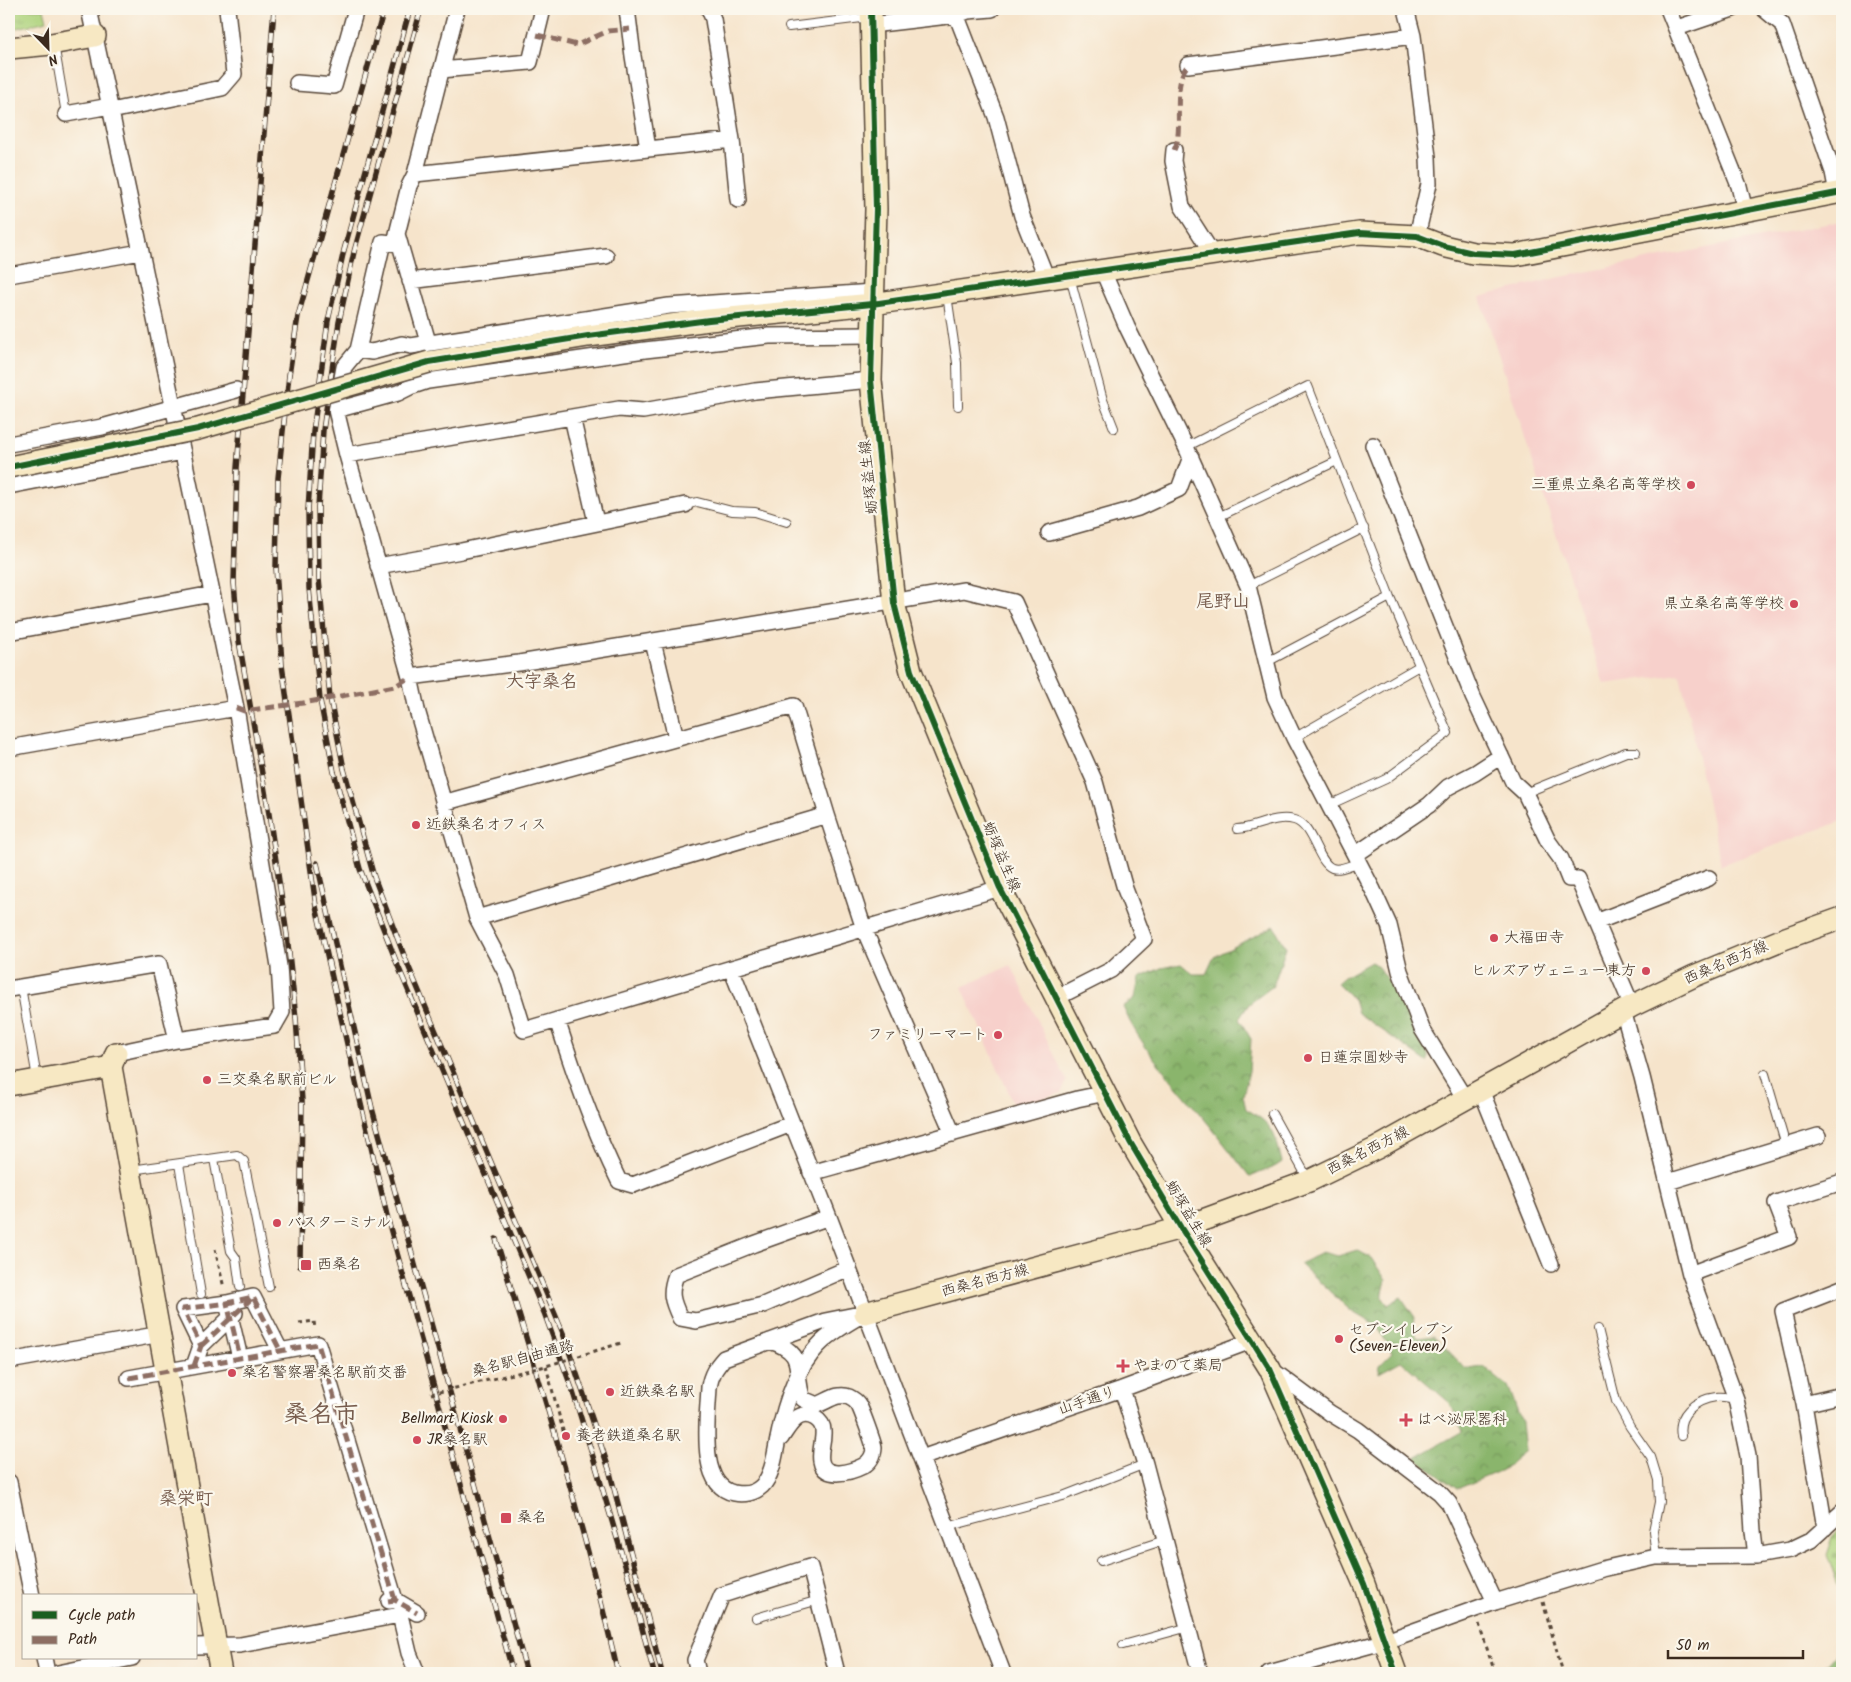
<svg xmlns="http://www.w3.org/2000/svg" width="1851" height="1682" font-family="Kalam,'Klee One',sans-serif">
<style>
.built{fill:#f7d0cb}
.forest{fill:url(#forest-crowns);stroke:#627045}
.cemetery{fill:url(#cemetery-stones);stroke:#747e4e}
.park{fill:url(#park-tufts);stroke:#747e4e}
.lines{fill:none;stroke-linecap:round;stroke-linejoin:round}
.lane-casing{stroke:#574638;stroke-width:10}
.street-casing{stroke:#574638;stroke-width:18}
.secondary-casing{stroke:#574638;stroke-width:24}
.path{stroke:#574638;stroke-width:3;stroke-dasharray:4 4;stroke-linecap:butt}
.lane{stroke:#fff;stroke-width:8}
.street{stroke:#fff;stroke-width:15}
.secondary{stroke:#f7e8c3;stroke-width:21}
.rail-casing{stroke:#3b2a1e;stroke-width:5.5}
.rail{stroke:#fbf7ec;stroke-width:4;stroke-dasharray:11;stroke-linecap:butt}
.secondary-bridge-casing{stroke:#574638;stroke-width:24;stroke-linecap:butt}
.path-bridge{stroke:#574638;stroke-width:3;stroke-dasharray:4 4;stroke-linecap:butt}
.secondary-bridge{stroke:#f7e8c3;stroke-width:21}
.quiet{stroke:#8d6e63;stroke-width:5;stroke-dasharray:10 5;stroke-linecap:butt}
.cycleway-casing{stroke:#fbf7ec;stroke-width:9}
.cycleway{stroke:#1b5e20;stroke-width:6}
.poi-dot{fill:#d1495b;stroke:#fbf7ec;stroke-width:2}
.labels{text-anchor:middle;dominant-baseline:central;stroke-width:4.5;stroke-linejoin:round;paint-order:stroke}
.street-label{font-size:15px;fill:#3b2a1e;stroke:#fbf7ec}
.poi-label{font-size:15px;fill:#3b2a1e;stroke:#fbf7ec;text-anchor:start}
.quarter-label{font-size:18px;font-weight:bold;fill:#775c4d;stroke:#fbf7ec}
.town-label{font-size:25px;font-weight:bold;fill:#775c4d;stroke:#fbf7ec}
</style>
<defs>
<pattern id="forest-crowns" width="20" height="18" patternUnits="userSpaceOnUse" patternTransform="scale(1.25)"><rect width="20" height="18" fill="#8ab56c"/><path d="M2 6a3 3 0 1 1 6 0M12 15a3 3 0 1 1 6 0" fill="none" stroke="#729358"/></pattern>
<pattern id="cemetery-stones" width="16" height="16" patternUnits="userSpaceOnUse" patternTransform="scale(1.25)"><rect width="16" height="16" fill="#aed37d"/><path d="M2 7V4a2 2 0 0 1 4 0v3zM10 15v-3a2 2 0 0 1 4 0v3z" fill="#97b56c"/></pattern>
<pattern id="park-tufts" width="24" height="20" patternUnits="userSpaceOnUse" patternTransform="scale(1.25)"><rect width="24" height="20" fill="#aed37d"/><path d="M3 7l-1-3M5 7V3M7 7l1-3M15 17l-1-3M17 17v-4M19 17l1-3" fill="none" stroke="#97b56c"/></pattern>
</defs>
<rect width="100%" height="100%" fill="#fbf7ec"/>
<filter id="ink" filterUnits="userSpaceOnUse"><feTurbulence type="fractalNoise" baseFrequency=".02" numOctaves="2"/><feDisplacementMap in="SourceGraphic" scale="10" xChannelSelector="R" yChannelSelector="G"/><feConvolveMatrix kernelMatrix="1 2 1 2 8 2 1 2 1" color-interpolation-filters="sRGB"/></filter>
<filter id="wash" filterUnits="userSpaceOnUse"><feTurbulence type="fractalNoise" baseFrequency=".0096" numOctaves="4" result="noise"/><feDisplacementMap in="SourceGraphic" scale="20" xChannelSelector="R" yChannelSelector="G"/><feGaussianBlur stdDeviation="1.12" result="paint"/><feColorMatrix in="noise" values="0 0 0 0 0 0 0 0 0 0 0 0 0 0 0 0 0 1.4 0 .05"/><feComposite in="paint" operator="in"/></filter>
<g filter="url(#wash)">
<rect width="100%" height="100%" fill="#f6e4cb"/>
<!-- built -->
<path class="built" d="M1842,221V821L1721,865L1680,674L1604,684L1480,297L1556,278Z
M1011,965L1067,1081L1061,1093L1015,1107L962,987Z"/>
<!-- forest -->
<path class="forest" d="M1274,926L1286,948L1273,986L1249,1004L1239,1019L1251,1039L1249,1071L1243,1096L1246,1109C1273,1124 1275,1133 1282,1162L1276,1166L1250,1177C1231,1153 1214,1130 1194,1107C1168,1075 1139,1045 1123,1007L1135,998L1139,978L1161,968L1181,964L1193,974H1206L1214,957Z
M1371,962C1381,967 1379,971 1386,978C1407,1002 1417,1028 1429,1057L1427,1062L1358,1013L1354,1000L1337,983L1344,977Z
M1357,1250L1371,1258L1386,1280L1382,1297L1388,1305L1401,1297L1414,1316L1413,1330L1418,1338L1434,1336L1466,1369L1484,1367L1509,1388L1522,1423L1525,1451L1502,1470L1457,1489L1415,1458L1463,1431L1450,1403L1401,1361L1379,1373L1380,1365L1392,1353L1378,1327L1351,1311L1300,1264L1322,1252L1338,1256Z
M1842,1647V1673H1819Z"/>
<!-- cemetery -->
<path class="cemetery" d="M1842,1527V1596L1827,1555L1833,1537Z"/>
<!-- park -->
<path class="park" d="M9,9H44L47,21L9,30Z"/>
</g>
<g filter="url(#ink)">
<g class="lines">
<!-- lane casing -->
<g class="lane-casing">
<path id="lane" d="M789,27L870,17
M54,44L66,114
M1070,277L1103,400L1114,428
M947,295L957,363L958,406
M1186,447L1308,386L1390,597L1448,733L1386,779L1329,805
M685,505L697,502L732,511L755,512L787,522
M1218,517L1337,461
M1248,586L1364,528
M1267,662L1390,597
M1294,738L1419,666
M1525,793L1626,752H1636
M1237,829C1256,828 1274,815 1294,820C1313,825 1317,862 1332,868C1340,871 1350,865 1358,863
M21,987L37,1078
M1765,1074L1786,1146
M1272,1114L1308,1179
M214,1159L231,1251L236,1258L240,1287
M179,1164L201,1294
M131,1170L237,1155L244,1161L269,1287
M1598,1329L1616,1401L1630,1427L1651,1457L1658,1480L1659,1502L1653,1531L1656,1557
M1681,1436C1677,1415 1694,1400 1716,1397C1722,1396 1729,1398 1736,1399
M947,1527L1063,1496L1145,1464
M1101,1561L1165,1540
M756,1618L819,1600
M1123,1645L1189,1627"/>
</g>
<!-- street casing -->
<g class="street-casing">
<path id="street" d="M89,9L141,252
M627,9L633,56L648,149
M709,9L713,19L732,140L738,200
M954,9L996,117L1022,216L1047,279
M1406,9L1413,36L1428,157L1429,184L1417,236
M1668,9L1739,186L1745,211
M1764,9L1782,24L1833,172L1837,193
M871,25L957,15L968,11L992,9
M1677,28L1733,9
M1188,65L1413,36
M441,70L530,62L543,9
M297,83L334,86L356,9
M111,111L222,88L234,74L227,9
M66,114L110,106
M1174,150L1173,161L1182,206L1212,253
M415,174L732,140
M400,244L383,242L358,350L344,367L336,410L347,455L410,677L417,710L477,918L507,975L524,1030L1000,888
M1102,269L1127,327L1186,447L1248,586L1275,697L1294,738L1373,890L1389,925L1400,971L1422,1029L1465,1099
M9,275L141,252L236,708L279,966L282,1012L274,1026L177,1040L116,1053
M410,281L606,256
M428,342L397,234L409,186L415,174L457,9
M358,350L372,352L402,344L411,346L669,306L873,292
M336,410L398,393L410,387L428,381L645,350L769,336L871,335
M572,417L596,522
M9,444L102,427L236,390
M1373,445L1473,697L1513,782L1525,793L1548,841L1561,859L1569,879H1578L1632,1006
M347,455L619,409L643,411L755,391L871,380
M9,486L183,452
M1049,533L1138,508L1179,489L1191,457
M378,566L461,551L685,505
M9,632L212,594
M653,642L676,738
M410,677L519,663L964,590L1014,602L1095,782L1125,889L1144,939L1111,970L1056,998
M9,748L236,708
M443,803L794,706L827,815L864,929L953,1134
M1355,855L1429,805L1448,787L1475,773L1501,756
M477,918L827,815
M1596,922L1709,878
M731,968L829,1217L1003,1673
M9,989L159,964L177,1040
M1623,1011L1642,1077L1690,1274L1736,1399L1748,1456L1753,1531L1756,1556
M557,1020C575,1075 593,1129 619,1181L633,1185L791,1124
M1481,1090L1551,1264
M811,1173L1077,1099L1106,1093
M1668,1182L1818,1136
M829,1217L754,1244L676,1275C669,1293 672,1301 680,1318L696,1321L763,1305L849,1268
M1690,1274L1789,1237L1776,1203L1842,1182
M236,1301L227,1303L240,1358
M865,1313C849,1323 831,1332 818,1346C795,1370 784,1407 778,1439C775,1453 773,1475 762,1486C755,1493 744,1495 734,1493C697,1486 708,1416 709,1387C711,1374 716,1367 724,1358L825,1321Z
M770,1341C809,1354 792,1370 803,1399L817,1405C827,1402 837,1392 849,1397C851,1398 856,1401 858,1404C861,1408 873,1442 874,1447C874,1455 870,1462 863,1466C851,1472 824,1480 821,1461C819,1451 824,1440 823,1431C823,1425 820,1421 815,1418C798,1408 789,1426 781,1438
M201,1346L235,1313
M9,1361L161,1334
M194,1366L201,1346L183,1309L227,1303L253,1297L280,1350
M1272,1370L1330,1413L1358,1430L1439,1492L1449,1503L1495,1602
M129,1378L318,1344L395,1600
M1122,1389L1145,1464L1200,1673
M1804,1404L1842,1395
M921,1458L1122,1389L1251,1341
M9,1482L32,1596
M1825,1528L1804,1404L1783,1311L1842,1288
M389,1601L395,1600L417,1613
M196,1646L240,1645L400,1615L409,1653L417,1673
M44,1658L47,1673
M58,1673L132,1658
M698,1673L695,1660L722,1595L810,1567L837,1673
M1269,1673L1386,1641L1495,1602L1602,1569L1656,1557L1756,1556L1790,1550L1811,1540L1842,1512"/>
</g>
<!-- secondary casing -->
<g class="secondary-casing">
<path id="secondary" d="M871,9L876,209L871,380L894,603L911,671L1000,888L1130,1142L1181,1228L1270,1369L1364,1584L1396,1673
M9,48L51,44L95,36
M429,362L588,336L709,320L872,304L1359,233L1417,236L1443,246L1473,253L1515,255L1842,192
M116,1053L111,1067L221,1673
M9,1085L111,1067
M865,1313L1181,1228L1309,1181L1377,1148L1632,1006L1694,976L1786,938L1842,918"/>
</g>
<!-- path -->
<path class="path" d="M215,1249L224,1288
M299,1323L314,1321L315,1329
M546,1366L565,1438
M1543,1602L1563,1673
M1479,1624L1495,1673"/>
<!-- lane -->
<use href="#lane" class="lane"/>
<!-- street -->
<use href="#street" class="street"/>
<!-- secondary -->
<use href="#secondary" class="secondary"/>
<!-- rail casing -->
<g class="rail-casing">
<path id="rail" d="M274,9L237,468L234,583L239,641L269,814L287,935L296,1018L302,1101L300,1266
M384,9L298,316L289,375L278,478L276,567L282,665L316,906L347,1044L389,1224L513,1673
M410,9L344,250L328,321L313,432L308,510L309,588L320,700L334,772L360,869L398,966L545,1315L572,1389L594,1460L627,1572L654,1673
M421,9L354,252L339,322L323,430L318,507L319,579L330,698L344,769L374,877L405,958L563,1333L609,1469L662,1673
M317,863L372,1108L527,1673
M496,1239C540,1383 585,1527 618,1673"/>
</g>
<!-- rail -->
<use href="#rail" class="rail"/>
<!-- secondary-bridge casing -->
<g class="secondary-bridge-casing">
<path id="secondary-bridge" d="M9,467L198,429L429,362"/>
</g>
<!-- path-bridge -->
<path class="path-bridge" d="M431,1394L546,1366L621,1343"/>
<!-- secondary-bridge -->
<use href="#secondary-bridge" class="secondary-bridge"/>
<!-- quiet -->
<path class="quiet" d="M537,35L577,45L608,31L630,29
M1174,150C1176,146 1178,140 1178,135C1180,117 1174,79 1188,65
M236,708L244,711L303,703L395,686L410,677
M233,1302L227,1303L240,1358
M201,1346L251,1299
M194,1366L201,1346L183,1309L227,1303L253,1297L280,1350
M129,1378L318,1344L395,1600
M388,1601L395,1600L417,1613"/>
<!-- cycleway casing -->
<g class="cycleway-casing">
<path id="cycleway" d="M871,9L876,209L871,380L894,603L911,671L1000,888L1130,1142L1181,1228L1270,1369L1364,1584L1396,1673
M9,467L198,429L429,362L588,336L709,320L872,304L1359,233L1417,236L1443,246L1473,253L1515,255L1842,192"/>
</g>
<!-- cycleway -->
<use href="#cycleway" class="cycleway"/>
</g>
</g>
<!-- markers -->
<g class="poi-dot">
<circle cx="1691" cy="485" r="5"/>
<circle cx="1794" cy="604" r="5"/>
<circle cx="416" cy="825" r="5"/>
<circle cx="1494" cy="938" r="5"/>
<circle cx="1646" cy="971" r="5"/>
<circle cx="998" cy="1035" r="5"/>
<circle cx="1308" cy="1058" r="5"/>
<circle cx="207" cy="1080" r="5"/>
<circle cx="277" cy="1223" r="5"/>
<rect x="300" y="1259" width="12" height="12" rx="2.5"/>
<circle cx="1339" cy="1339" r="5"/>
<path d="M1120.5 1358.5h5v5h5v5h-5v5h-5v-5h-5v-5h5z"/>
<circle cx="232" cy="1373" r="5"/>
<circle cx="610" cy="1392" r="5"/>
<circle cx="503" cy="1419" r="5"/>
<path d="M1403.5 1412.5h5v5h5v5h-5v5h-5v-5h-5v-5h5z"/>
<circle cx="566" cy="1436" r="5"/>
<circle cx="417" cy="1440" r="5"/>
<rect x="500" y="1512" width="12" height="12" rx="2.5"/>
</g>
<g class="labels">
<!-- street labels -->
<g class="street-label">
<text transform="translate(869 477) rotate(-96)">蛎塚益生線</text>
<text transform="translate(1001 857) rotate(67)">蛎塚益生線</text>
<text transform="translate(1726 963) rotate(-23)">西桑名西方線</text>
<text transform="translate(1368 1151) rotate(-27)">西桑名西方線</text>
<text transform="translate(1188 1214) rotate(59)">蛎塚益生線</text>
<text transform="translate(985 1281) rotate(-15)">西桑名西方線</text>
<text transform="translate(523 1359) rotate(-15)">桑名駅自由通路</text>
<text transform="translate(1087 1401) rotate(-19)">山手通り</text>
</g>
<!-- poi labels -->
<g class="poi-label">
<text x="1681" y="485" text-anchor="end">三重県立桑名高等学校</text>
<text x="1784" y="604" text-anchor="end">県立桑名高等学校</text>
<text x="426" y="825">近鉄桑名オフィス</text>
<text x="1504" y="938">大福田寺</text>
<text x="1636" y="971" text-anchor="end">ヒルズアヴェニュー東方</text>
<text x="988" y="1035" text-anchor="end">ファミリーマート</text>
<text x="1318" y="1058">日蓮宗圓妙寺</text>
<text x="217" y="1080">三交桑名駅前ビル</text>
<text x="287" y="1223">バスターミナル</text>
<text x="317" y="1265">西桑名</text>
<text x="1349" y="1330">セブンイレブン<tspan x="1349" dy="17">(Seven-Eleven)</tspan></text>
<text x="1133" y="1366">やまのて薬局</text>
<text x="242" y="1373">桑名警察署桑名駅前交番</text>
<text x="620" y="1392">近鉄桑名駅</text>
<text x="493" y="1419" text-anchor="end">Bellmart Kiosk</text>
<text x="1417" y="1420">はべ泌尿器科</text>
<text x="576" y="1436">養老鉄道桑名駅</text>
<text x="427" y="1440">JR桑名駅</text>
<text x="517" y="1518">桑名</text>
</g>
<!-- quarter labels -->
<g class="quarter-label">
<text x="1223" y="602">尾野山</text>
<text x="542" y="682">大字桑名</text>
<text x="186" y="1499">桑栄町</text>
</g>
<!-- town labels -->
<g class="town-label">
<text x="321" y="1415">桑名市</text>
</g>
</g>
<!-- margin -->
<rect width="1851" height="1682" fill="none" stroke="#fbf7ec" stroke-width="30"/>
<!-- legend -->
<rect x="22" y="1594" width="175" height="65" fill="#fbf7ec" stroke="#aea59a"/>
<rect x="32" y="1611" width="25" height="8" fill="#1b5e20" stroke="#aea59a"/>
<text x="68" y="1620" font-size="15" fill="#3b2a1e">Cycle path</text>
<rect x="32" y="1636" width="25" height="8" fill="#8d6e63" stroke="#aea59a"/>
<text x="68" y="1644" font-size="15" fill="#3b2a1e">Path</text>
<!-- north arrow -->
<g transform="translate(48 48) rotate(157)" stroke="#fbf7ec" stroke-width="4" paint-order="stroke">
<path d="M0-4L9 19L0 12L-9 19Z" fill="#3b2a1e"/>
<text y="-8" font-size="14" font-weight="bold" text-anchor="middle" fill="#3b2a1e">N</text>
</g>
<!-- scale -->
<path d="M1668 1650v8h135v-8" fill="none" stroke="#3b2a1e" stroke-width="2.5"/>
<text x="1676" y="1650" font-size="15" fill="#3b2a1e" stroke="#fbf7ec" stroke-width="4" paint-order="stroke">50 m</text>
</svg>
